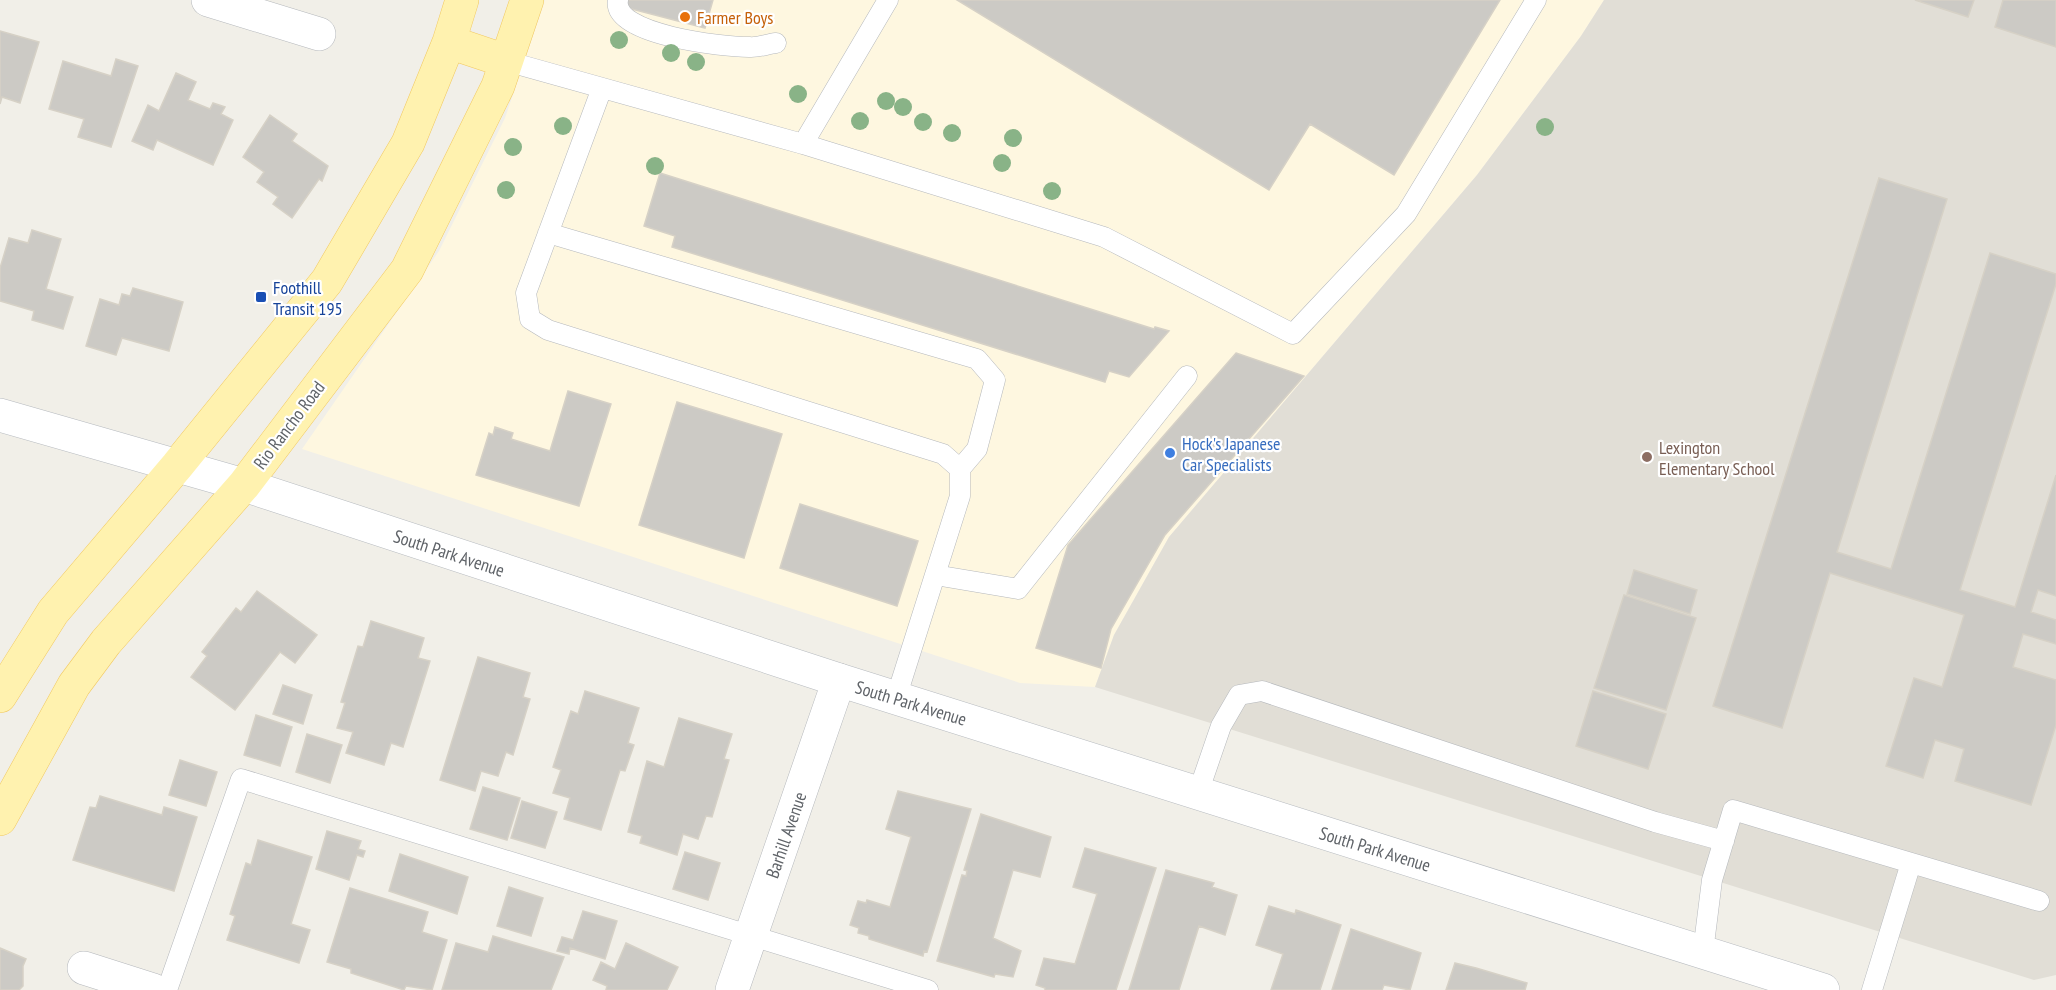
<svg xmlns="http://www.w3.org/2000/svg" width="2056" height="990" font-family="'PT Sans Narrow',sans-serif">
<style>
.commercial{fill:#fef7e0}
.education{fill:#e1ded6}
.building{fill:#cccac5;stroke:#d6d1c6;stroke-width:1.5}
.lines{fill:none;stroke-linecap:round;stroke-linejoin:round}
.lane-casing{stroke:#b5b8bc;stroke-width:21}
.street-casing{stroke:#b5b8bc;stroke-width:34}
.secondary-casing{stroke:#b6babf;stroke-width:34}
.primary-casing{stroke:#f2c960;stroke-width:34}
.lane{stroke:#fff;stroke-width:20}
.street{stroke:#fff;stroke-width:33}
.secondary{stroke:#fff;stroke-width:33}
.primary{stroke:#fff2af;stroke-width:33}
.tree{fill:#89b387}
.food-dot{fill:#e8710a;stroke:#fff;stroke-width:2}
.transit-dot{fill:#1a4fb4;stroke:#fff;stroke-width:2}
.shop-dot{fill:#3f7fe0;stroke:#fff;stroke-width:2}
.education-dot{fill:#8d6e63;stroke:#fff;stroke-width:2}
.labels{text-anchor:middle;dominant-baseline:central;stroke-width:4.5;stroke-linejoin:round;paint-order:stroke}
.food-label{font-size:18px;fill:#c56008;stroke:#fff;text-anchor:start}
.transit-label{font-size:18px;fill:#164399;stroke:#fff;text-anchor:start}
.street-label{font-size:18px;fill:#5f6368;stroke:#fff}
.shop-label{font-size:18px;fill:#366cbe;stroke:#fff;text-anchor:start}
.education-label{font-size:18px;fill:#785e54;stroke:#fff;text-anchor:start}
</style>
<rect width="100%" height="100%" fill="#f1efe8"/>
<!-- commercial -->
<path class="commercial" d="M545,0H1604L1581,36L1477,175L1169,537L1114,635L1095,687L1020,683L302,449L439,251L505,118Z"/>
<!-- education -->
<path class="education" d="M1604,0H2056V975L2034,980L1095,687L1114,635L1169,537L1477,175L1581,36Z"/>
<!-- building -->
<path class="building" d="M621,0H713L705,28L620,6Z
M957,0H1500L1394,175L1310,124L1269,190Z
M1915,0H1974L1968,17Z
M2003,0H2056V47L1995,27Z
M0,31L39,42L20,103L2,97L0,104Z
M116,59L138,66L111,147L78,137L84,119L49,109L63,61L111,76Z
M176,73L196,82L188,100L210,109L213,103L225,107L221,114L233,120L213,165L157,140L153,150L132,141L148,105L159,111Z
M270,115L297,134L292,141L328,166L322,181L319,179L292,218L273,204L278,197L257,182L264,172L243,157Z
M660,173L1154,329L1155,327L1169,331L1129,377L1109,371L1105,382L672,247L675,236L644,226Z
M1879,178L1947,199L1837,552L1891,569L1990,253L2056,274V284L1960,590L2015,607L2056,475V596L2038,590L2031,612L2056,620V644L2023,634L2013,667L2056,680V725L2031,805L1955,781L1964,749L1935,740L1923,778L1886,766L1914,678L1942,687L1964,615L1830,573L1782,728L1713,706Z
M32,230L61,239L46,289L73,297L63,329L32,320L34,311L0,301V268L9,238L28,243Z
M133,288L183,302L169,351L122,338L116,355L86,346L100,299L119,305L122,294L130,296Z
M1236,353L1304,376L1165,535L1111,629L1101,668L1036,648L1068,545Z
M568,391L611,404L579,506L476,475L489,433L493,435L495,427L513,433L511,439L550,451Z
M677,402L782,434L744,558L639,525Z
M800,504L918,541L897,606L780,568Z
M1634,570L1697,590L1690,614L1627,594Z
M257,591L317,635L295,663L280,652L235,710L191,677L207,656L202,652L236,608L241,612Z
M1624,595L1696,618L1666,710L1594,688Z
M371,621L424,638L418,658L430,661L403,747L391,743L384,765L346,753L353,732L337,728L345,703L341,702L358,646L363,647Z
M478,657L530,673L523,697L530,699L513,755L506,752L498,776L481,771L475,791L440,780Z
M283,685L312,695L303,724L273,714Z
M585,691L639,708L628,743L634,745L625,771L620,770L601,830L564,819L570,798L553,793L561,770L553,767L571,711L578,714Z
M1593,691L1666,714L1648,769L1576,746Z
M256,715L292,727L280,766L244,755Z
M679,718L732,734L724,759L729,760L712,817L706,816L698,839L683,834L677,855L640,843L642,836L628,832L647,761L664,767Z
M307,734L342,745L330,783L296,772Z
M180,760L217,772L206,806L169,795Z
M483,787L520,798L507,840L470,829Z
M898,791L971,809L927,952L924,951L923,956L869,939V936L858,933L859,928L850,925L858,901L866,903L867,900L890,907L911,837L886,829Z
M100,796L162,815L164,807L197,817L174,891L73,860L90,807L96,808Z
M522,801L557,812L545,848L511,838Z
M981,814L1051,837L1040,877L1013,870L993,938L1021,951L1013,977L995,974L994,977L937,961L962,875L966,876L967,871L964,870Z
M327,831L361,841L358,849L365,851L363,857L357,855L349,880L316,869Z
M258,840L312,857L291,924L310,930L299,963L227,940L235,916L230,914L246,863L251,865Z
M1085,848L1156,868L1116,990H1045V988L1036,985L1044,958L1075,964L1097,894L1073,887Z
M685,852L720,863L708,900L673,889Z
M400,854L468,877L457,914L389,891Z
M1166,870L1214,883L1212,887L1237,895L1225,935L1199,926L1179,990H1129Z
M509,887L543,898L531,936L497,926Z
M350,888L428,912L422,932L447,940L432,990L406,986L404,990L351,973V969L327,962Z
M1269,906L1295,914L1296,910L1341,925L1320,990H1271L1283,954L1256,945Z
M583,911L617,921L605,959L570,948L569,954L557,951L562,937L573,940Z
M1351,929L1421,953L1410,990L1384,985L1382,990H1332Z
M493,936L564,957L551,990H442L456,943L488,952Z
M626,943L678,967L667,990H606L607,986L593,980L601,962L615,969Z
M0,948L26,959L23,966V986L19,990H0Z
M1455,963L1476,968L1527,983L1525,990H1446Z"/>
<g class="lines">
<!-- lane casing -->
<g class="lane-casing">
<path id="lane" d="M618,0C611,35 724,47 749,47C758,48 767,44 776,43
M506,61L803,144L888,0
M602,88L526,293L530,319L548,330L943,454L960,469V496L896,698
M803,144L1104,237L1293,334L1406,214L1536,0
M548,233L977,359L995,380L977,449L960,469
M935,575L1018,589L1187,376
M1198,793L1221,726L1239,695L1262,691L1655,822L1724,841
M1703,952L1712,880L1733,810L2039,901
M167,990L241,779L928,990
M1872,990L1911,863"/>
</g>
<!-- street casing -->
<g class="street-casing">
<path id="street" d="M208,0L319,34
M84,968L153,990
M732,990L839,680"/>
</g>
<!-- secondary casing -->
<g class="secondary-casing">
<path id="secondary" d="M0,415L244,485L839,680L1823,990"/>
</g>
<!-- primary casing -->
<g class="primary-casing">
<path id="primary" d="M449,42L506,61
M0,696L53,612L177,466L327,281L408,143L449,42L462,0
M0,819L74,685L106,642L244,485L407,270L498,86L527,0"/>
</g>
<!-- lane -->
<use href="#lane" class="lane"/>
<!-- street -->
<use href="#street" class="street"/>
<!-- secondary -->
<use href="#secondary" class="secondary"/>
<!-- primary -->
<use href="#primary" class="primary"/>
</g>
<!-- trees -->
<g class="tree">
<circle cx="619" cy="40" r="9"/>
<circle cx="671" cy="53" r="9"/>
<circle cx="696" cy="62" r="9"/>
<circle cx="798" cy="94" r="9"/>
<circle cx="886" cy="101" r="9"/>
<circle cx="903" cy="107" r="9"/>
<circle cx="860" cy="121" r="9"/>
<circle cx="923" cy="122" r="9"/>
<circle cx="563" cy="126" r="9"/>
<circle cx="1545" cy="127" r="9"/>
<circle cx="952" cy="133" r="9"/>
<circle cx="1013" cy="138" r="9"/>
<circle cx="513" cy="147" r="9"/>
<circle cx="1002" cy="163" r="9"/>
<circle cx="655" cy="166" r="9"/>
<circle cx="506" cy="190" r="9"/>
<circle cx="1052" cy="191" r="9"/>
</g>
<!-- markers -->
<circle class="food-dot" cx="685" cy="17" r="6"/>
<rect class="transit-dot" x="255" y="291" width="12" height="12" rx="3"/>
<circle class="shop-dot" cx="1170" cy="453" r="6"/>
<circle class="education-dot" cx="1647" cy="457" r="6"/>
<g class="labels">
<!-- food labels -->
<g class="food-label">
<text x="697" y="17">Farmer Boys</text>
</g>
<!-- transit labels -->
<g class="transit-label">
<text x="273" y="287">Foothill<tspan x="273" dy="21">Transit 195</tspan></text>
</g>
<!-- street labels -->
<g class="street-label">
<text transform="translate(289 425) rotate(-53)">Rio Rancho Road</text>
<text transform="translate(449 553) rotate(18)">South Park Avenue</text>
<text transform="translate(911 703) rotate(17)">South Park Avenue</text>
<text transform="translate(786 835) rotate(-71)">Barhill Avenue</text>
<text transform="translate(1375 849) rotate(17)">South Park Avenue</text>
</g>
<!-- shop labels -->
<g class="shop-label">
<text x="1182" y="443">Hock's Japanese<tspan x="1182" dy="21">Car Specialists</tspan></text>
</g>
<!-- education labels -->
<g class="education-label">
<text x="1659" y="447">Lexington<tspan x="1659" dy="21">Elementary School</tspan></text>
</g>
</g>
</svg>
